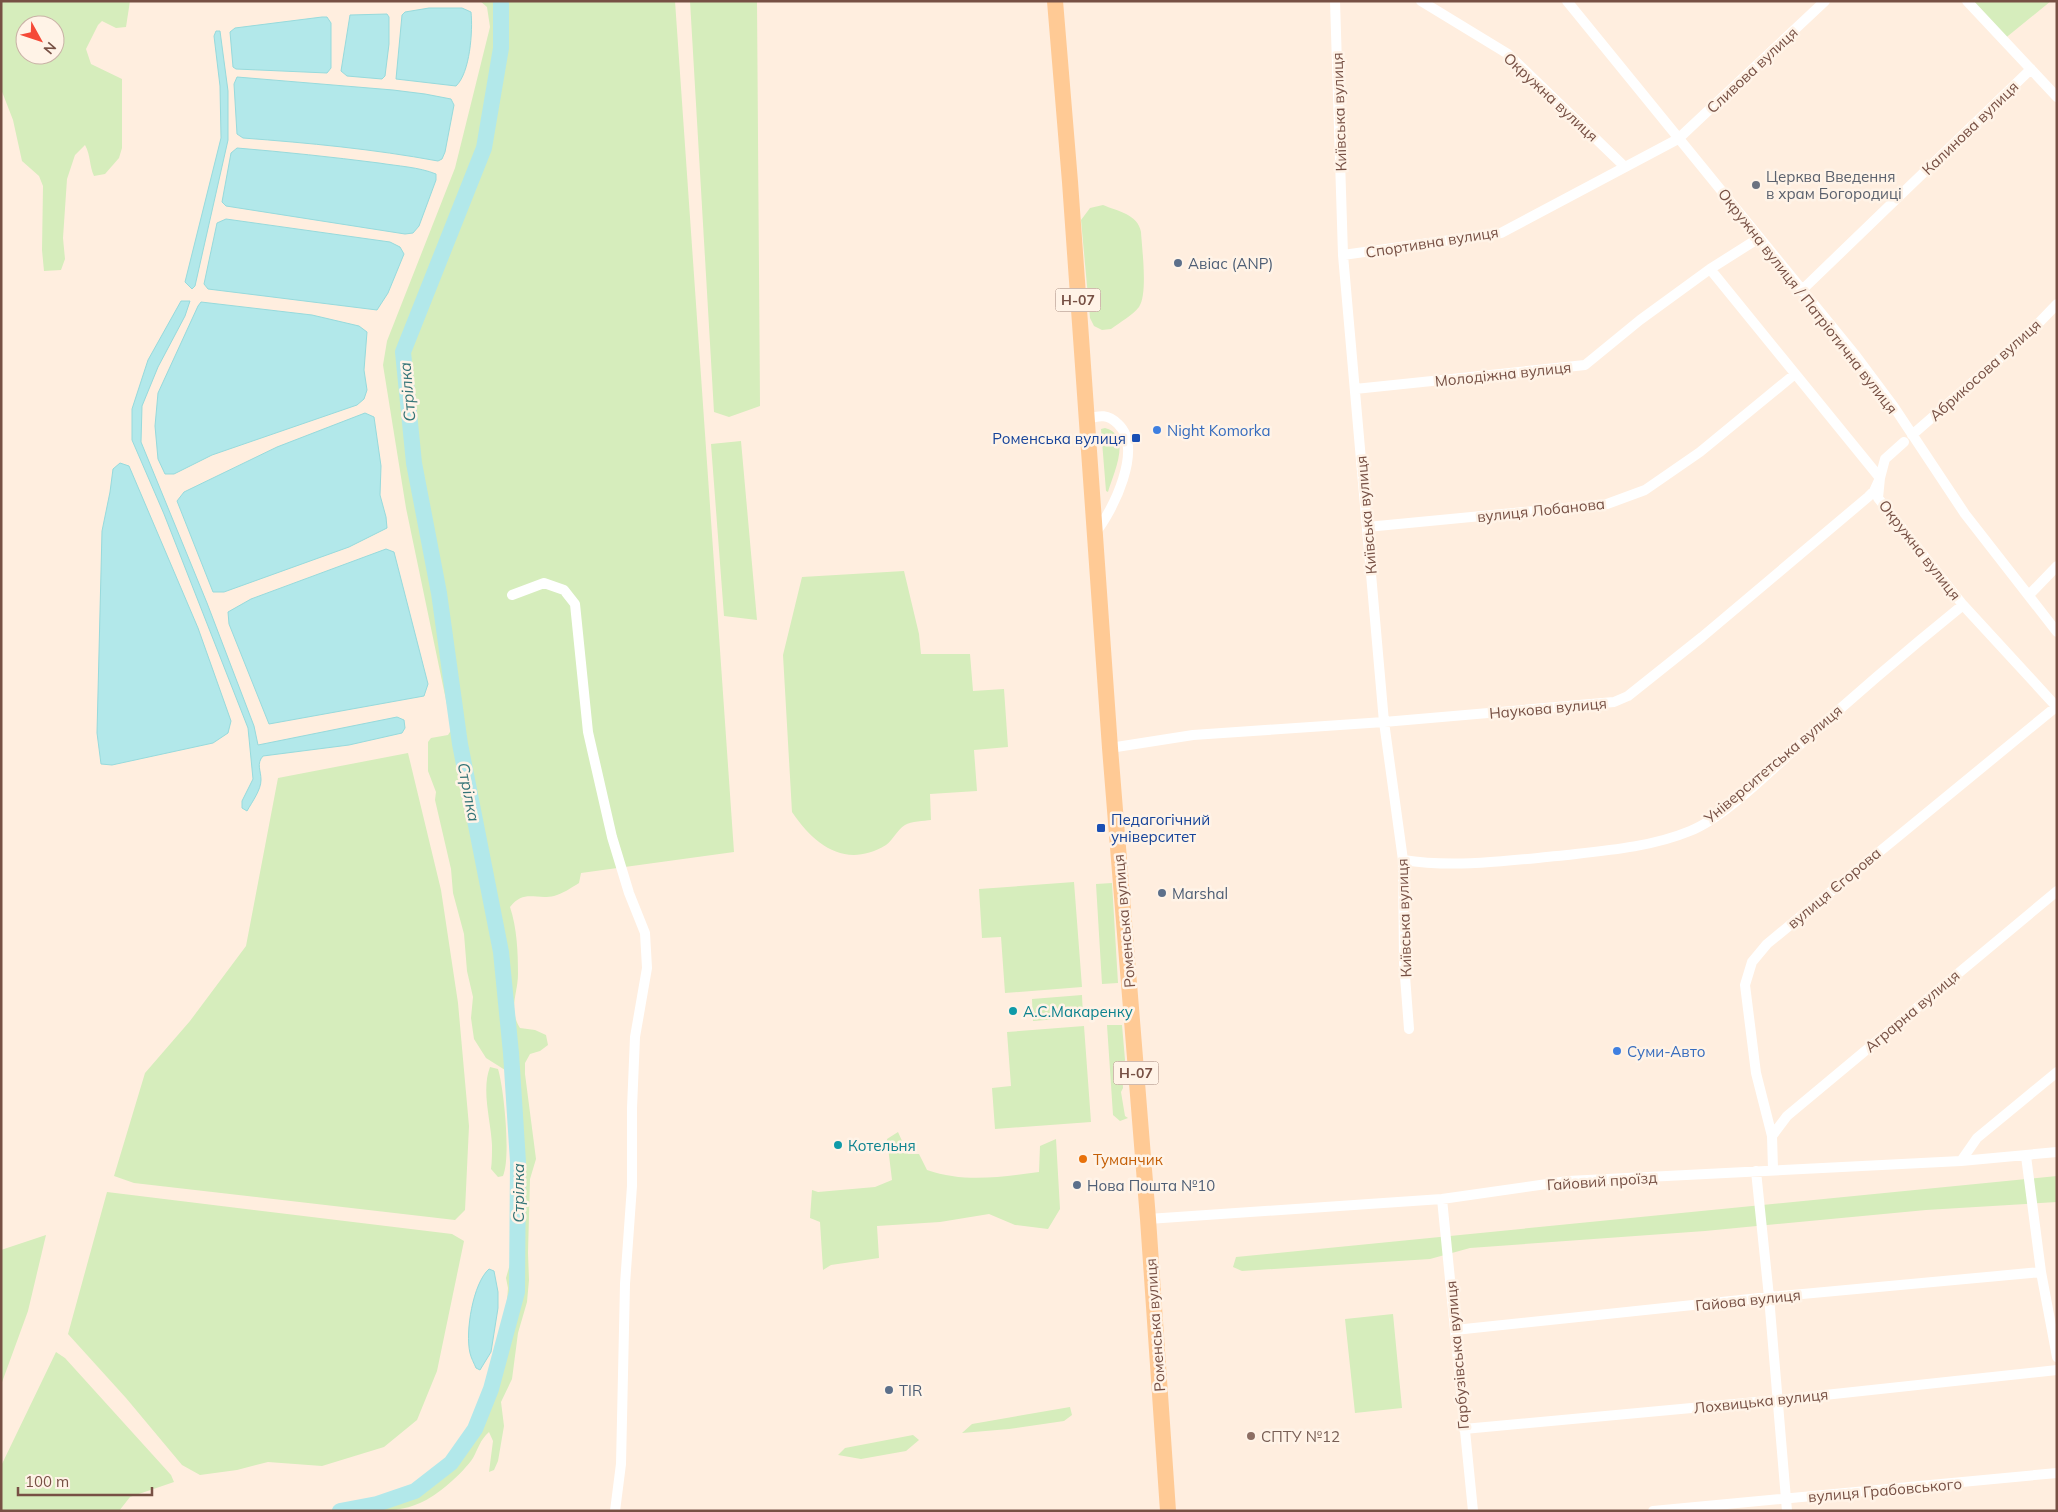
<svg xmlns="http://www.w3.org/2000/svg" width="2058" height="1512" font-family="Mulish,sans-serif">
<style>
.green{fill:#d6edbc;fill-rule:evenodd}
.water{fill:#b2e8ea;stroke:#97dadc}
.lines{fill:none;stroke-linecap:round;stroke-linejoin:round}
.river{stroke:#b2e8ea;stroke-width:16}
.street{stroke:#fff;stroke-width:10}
.primary{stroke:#ffca95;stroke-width:16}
.worship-dot{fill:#6b7280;stroke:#fff3e7;stroke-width:2}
.service-dot{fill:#5c6f8a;stroke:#fff3e7;stroke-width:2}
.shop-dot{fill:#3f7fe0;stroke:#fff3e7;stroke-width:2}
.transit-dot{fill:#1a4fb4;stroke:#fff3e7;stroke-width:2}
.culture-dot{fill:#0f9aa8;stroke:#fff3e7;stroke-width:2}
.food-dot{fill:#e8710a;stroke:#fff3e7;stroke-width:2}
.education-dot{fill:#8d6e63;stroke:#fff3e7;stroke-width:2}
.labels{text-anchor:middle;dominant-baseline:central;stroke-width:5;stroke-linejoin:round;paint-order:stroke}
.shield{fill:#fff3e7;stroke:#a08175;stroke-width:1}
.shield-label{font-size:14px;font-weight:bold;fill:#775044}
.street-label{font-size:15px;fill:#775044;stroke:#fff3e7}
.worship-label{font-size:15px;fill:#5b616d;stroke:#fff3e7;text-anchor:start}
.service-label{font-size:15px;fill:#4e5e75;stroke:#fff3e7;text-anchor:start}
.shop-label{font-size:15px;fill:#366cbe;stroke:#fff3e7;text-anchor:start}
.transit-label{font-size:15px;fill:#164399;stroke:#fff3e7;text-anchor:end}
.culture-label{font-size:15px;fill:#0d838f;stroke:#fff3e7;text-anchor:start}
.food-label{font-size:15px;fill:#c56008;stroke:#fff3e7;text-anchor:start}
.education-label{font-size:15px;fill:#785e54;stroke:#fff3e7;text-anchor:start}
.water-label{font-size:16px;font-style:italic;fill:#347477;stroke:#fff3e7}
</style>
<rect width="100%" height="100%" fill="#ffeedf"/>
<!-- green -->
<path class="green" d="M1,1H130L126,27L116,28L102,21L98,25L86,49L91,64L122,79V148L119,158L105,174L94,176C89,165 91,156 85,145L75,155L67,179L63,238L65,259L61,270L44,271L42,250L43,186L39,176L22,161L13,120L1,89ZM25,25H55V55H25Z
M480,1H675L734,852L581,873L579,883C571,888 562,894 554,896C535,900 524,889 510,907C517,928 518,952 518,974C518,993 508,1009 520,1028L535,1030L546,1035L548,1045L540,1051L530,1054L525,1063V1074L536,1159L530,1179L528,1253L529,1280L527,1302L518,1333L512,1379L501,1402L504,1426L498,1461L494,1470L489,1472L493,1441L489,1432C480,1440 478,1449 473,1458C463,1473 437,1496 420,1503C405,1510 388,1511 371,1511L424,1489L443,1475L458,1457L492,1377L506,1314L508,1288L506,1278L514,1250L513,1231L515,1226L514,1204L517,1194L518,1173L516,1155L519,1144L510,1125L505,1070L486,1058L474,1039L471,1018L473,997L467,971L464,934L453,893L451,869L435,800L436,792L428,771V742L431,738L448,735L452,729L406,508L383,365L387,341L455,168L490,27L487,7Z
M690,1H757L760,406L729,417L714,412Z
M1967,1H2051L2003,40Z
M1103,205C1117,211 1138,214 1141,232C1142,249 1148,294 1139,307C1132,316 1120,322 1111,329L1102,330L1094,326L1090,318L1081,220L1090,208Z
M1105,428C1133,435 1113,474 1108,492L1106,491L1101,429Z
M741,441L757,620L724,616L711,444Z
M904,571L919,634L921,654H970L973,691L1004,689L1008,747L974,750L977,791L930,794L931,820C924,821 911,821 905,825C897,830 893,840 886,845C846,869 815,846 792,812L783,655L802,577Z
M408,753L441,890L458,1003L469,1126L465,1210L455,1220L134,1183L114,1176L145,1073L190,1021L246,946L278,778Z
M1074,882L1082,987L1005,993L1001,937L982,938L979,889Z
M1112,883L1118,983L1102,984L1096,884Z
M1082,995L1083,1017L1033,1021L1032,999Z
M1107,1025H1122L1125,1060L1122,1070L1123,1088L1121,1092L1125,1116L1128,1118L1120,1121L1113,1115Z
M1084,1026L1091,1122L995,1129L992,1088L1011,1086L1007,1032Z
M490,1067L498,1069C504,1089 511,1158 503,1176L498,1177L491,1169C492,1161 492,1153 492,1145C491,1121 481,1090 490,1067Z
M898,1132L908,1154H919L927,1170C965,1183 1000,1177 1039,1172L1040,1146L1056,1139L1060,1209L1048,1229L1015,1225L989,1214L940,1222L877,1226L879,1258L831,1265L823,1270L820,1222L810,1218L812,1190L818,1192L875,1187L892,1180L887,1139Z
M2057,1176V1202L1926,1210L1705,1231L1470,1248L1430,1259L1242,1271L1233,1267L1236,1257Z
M107,1192L452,1234L464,1241L437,1371L417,1420L384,1447L322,1466L268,1462L237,1470L200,1475L182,1465L126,1398L68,1334Z
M46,1235L28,1311L1,1385V1250Z
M1393,1314L1402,1408L1355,1413L1345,1319Z
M56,1352L65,1358L171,1475L174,1482L130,1497L119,1511H1V1466Z
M1070,1407L1072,1415L1064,1421L1009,1429L962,1433L972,1424Z
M913,1435L919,1440L906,1451L861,1459L838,1455L845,1448Z"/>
<!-- water -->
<path class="water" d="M429,8H462L471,12C473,31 470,73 456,86L396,79L402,15L405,12Z
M387,14L389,17V44L385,76L382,79L347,76L341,71L350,15Z
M322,17H327L331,23V68L327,73L236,69L233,67L230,32L235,28Z
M216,31H220L228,91V140L195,286L192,289L185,282L221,138L220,86L214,36Z
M237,77L393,90L425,94L451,99L454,105L445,152L442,159L438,161C373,149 309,143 243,138L237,134L234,84Z
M237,148C285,152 332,157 379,163C397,166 419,167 436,174V180L419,226L413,233L405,234L226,206L222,202L231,153Z
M226,219L390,242L400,247L404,254L388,293L377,310L208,289L204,284L217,223Z
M181,301H190L185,316L158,367L142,406L141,442L207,603L254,726L258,745L397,717L404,720L405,728L402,733L349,745L263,756C256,764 261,770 261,780C261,790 252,802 247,811L242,808V801L253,779L248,728L164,514L132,440V409L148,360Z
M201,302L312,315L359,326L367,332L364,370L367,390L364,399L357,405L212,455L174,474H165L158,459L155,426L158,393L198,306Z
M365,413L374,417L381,466L380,495L386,517L387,528L349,547L224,592H213L177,501L184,492L277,447Z
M120,463L129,466L198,628L231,721L228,733L213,743L112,765L101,764L97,733L102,531L110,492L113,469Z
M386,549L394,552L428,684L424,696L269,724L229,624L228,612L251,599Z
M489,1269L494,1271L498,1292V1308L491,1352L480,1370L476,1368C474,1363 471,1358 470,1353C465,1332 473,1283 489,1269Z"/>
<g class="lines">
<!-- river -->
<path class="river" d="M340,1511L377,1504L415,1491L451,1463L475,1429L491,1389L517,1292L518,1162L511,1053L501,952L460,744L439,593L414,463L403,352L484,148L501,48V1"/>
<!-- street -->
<path class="street" d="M1335,1L1343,255L1384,722L1403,860L1404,963L1409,1029
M1421,1L1508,54L1625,167
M1567,1L1856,356L1894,407L1965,514L2057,632
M1967,1L2057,97
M1343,255L1501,233L1678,139L1825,1
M1710,269L1880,478L1878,498L1963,605L2055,705
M1801,291L2031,69
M1355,389L1585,365L1640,320L1710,269L1759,238
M1087,419C1100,415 1108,414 1118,424C1144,448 1113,511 1095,533
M1912,435L2029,333L2057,304
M1367,527L1607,504L1645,490L1700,452L1795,374
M512,595L544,583L564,590L575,604L588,732L612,837L629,893L645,933L647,968L635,1037L632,1108V1186L625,1284L621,1464L615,1511
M2029,595L2057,566
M1110,748L1193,735L1384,722L1614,702L1628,696L1702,637L1868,497L1874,491L1880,478L1885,459L1904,442
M1403,860C1454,868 1505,861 1557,856C1601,851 1649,848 1690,831C1723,818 1767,774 1794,750C1849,700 1905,652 1963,605
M1772,1136L1787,1116L2057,891
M2026,1156L2041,1272L2057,1357
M1961,1161L1977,1138L2057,1072
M1773,1169L1772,1136L1756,1073L1745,985L1752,962L1767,944L2057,706
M1756,1171L1769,1297L1787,1511
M1442,1199L1473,1511
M1148,1219L1442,1199L1568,1181L1961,1161L2057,1152
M1455,1330L1769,1297L2041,1272
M1464,1429L1778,1400L2057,1370
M1653,1511L2057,1473"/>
<!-- primary -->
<path class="primary" d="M1055,1L1070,182L1110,748L1148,1219L1168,1511"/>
</g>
<!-- markers -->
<circle class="worship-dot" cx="1756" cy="185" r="5"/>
<g class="service-dot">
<circle cx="1178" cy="263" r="5"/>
<circle cx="1162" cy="893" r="5"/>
<circle cx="1077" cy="1185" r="5"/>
<circle cx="889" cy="1390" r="5"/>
</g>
<g class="shop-dot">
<circle cx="1157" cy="430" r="5"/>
<circle cx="1617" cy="1051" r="5"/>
</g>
<g class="transit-dot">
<rect x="1131" y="433" width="10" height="10" rx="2.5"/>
<rect x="1096" y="823" width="10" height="10" rx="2.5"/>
</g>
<g class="culture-dot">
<circle cx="1013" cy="1011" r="5"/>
<circle cx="838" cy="1145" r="5"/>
</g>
<circle class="food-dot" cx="1083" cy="1159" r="5"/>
<circle class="education-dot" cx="1251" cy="1436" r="5"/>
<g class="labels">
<!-- shield labels -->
<g class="shield">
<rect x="1055.5" y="288.5" width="45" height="23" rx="4"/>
<rect x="1113.5" y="1061.5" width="45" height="23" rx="4"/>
</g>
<g class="shield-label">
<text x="1078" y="300">Н-07</text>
<text x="1136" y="1073">Н-07</text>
</g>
<!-- street labels -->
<g class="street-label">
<text transform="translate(1752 70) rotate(-43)">Сливова вулиця</text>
<text transform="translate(1551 97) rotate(43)">Окружна вулиця</text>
<text transform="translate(1339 112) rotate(-92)">Київська вулиця</text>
<text transform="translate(1970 128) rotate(-44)">Калинова вулиця</text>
<text transform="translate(1432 242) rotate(-9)">Спортивна вулиця</text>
<text transform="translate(1808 301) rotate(52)">Окружна вулиця / Патріотична вулиця</text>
<text transform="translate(1985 370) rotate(-42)">Абрикосова вулиця</text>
<text transform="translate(1503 374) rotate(-6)">Молодіжна вулиця</text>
<text transform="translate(1541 510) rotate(-6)">вулиця Лобанова</text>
<text transform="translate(1366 515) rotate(-95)">Київська вулиця</text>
<text transform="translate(1920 550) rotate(52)">Окружна вулиця</text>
<text transform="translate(1548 708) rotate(-5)">Наукова вулиця</text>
<text transform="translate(1773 764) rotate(-40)">Університетська вулиця</text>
<text transform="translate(1834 888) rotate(-40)">вулиця Єгорова</text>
<text transform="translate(1404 918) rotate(-92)">Київська вулиця</text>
<text transform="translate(1124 921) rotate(-95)">Роменська вулиця</text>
<text transform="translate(1912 1011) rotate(-40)">Аграрна вулиця</text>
<text transform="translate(1602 1181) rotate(-4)">Гайовий проїзд</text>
<text transform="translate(1748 1300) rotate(-6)">Гайова вулиця</text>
<text transform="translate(1155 1325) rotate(-94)">Роменська вулиця</text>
<text transform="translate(1457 1355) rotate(-95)">Гарбузівська вулиця</text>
<text transform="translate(1761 1401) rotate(-6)">Лохвицька вулиця</text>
<text transform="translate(1885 1490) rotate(-5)">вулиця Грабовського</text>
</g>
<!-- worship labels -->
<g class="worship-label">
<text x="1766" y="176">Церква Введення<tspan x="1766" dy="17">в храм Богородиці</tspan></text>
</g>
<!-- service labels -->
<g class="service-label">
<text x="1188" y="263">Авіас (ANP)</text>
<text x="1172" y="893">Marshal</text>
<text x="1087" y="1185">Нова Пошта №10</text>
<text x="899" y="1390">TIR</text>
</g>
<!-- shop labels -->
<g class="shop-label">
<text x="1167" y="430">Night Komorka</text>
<text x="1627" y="1051">Суми-Авто</text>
</g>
<!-- transit labels -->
<g class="transit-label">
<text x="1126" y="438">Роменська вулиця</text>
<text x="1111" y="819" text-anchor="start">Педагогічний<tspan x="1111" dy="17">університет</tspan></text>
</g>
<!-- culture labels -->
<g class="culture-label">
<text x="1023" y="1011">А.С.Макаренку</text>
<text x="848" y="1145">Котельня</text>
</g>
<!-- food labels -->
<g class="food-label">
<text x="1093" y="1159">Туманчик</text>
</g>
<!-- education labels -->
<g class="education-label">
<text x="1261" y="1436">СПТУ №12</text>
</g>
<!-- water labels -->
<g class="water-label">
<text transform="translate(407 392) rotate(-95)">Стрілка</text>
<text transform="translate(469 792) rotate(79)">Стрілка</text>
<text transform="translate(518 1193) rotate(-90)">Стрілка</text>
</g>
</g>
<!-- border -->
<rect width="2058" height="1512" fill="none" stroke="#775044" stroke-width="5"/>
<!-- north arrow -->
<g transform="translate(40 40) rotate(130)"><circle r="24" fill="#fff3e7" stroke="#c9b2a6"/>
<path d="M0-4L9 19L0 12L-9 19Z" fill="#f54937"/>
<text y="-8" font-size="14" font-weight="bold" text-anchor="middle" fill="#775044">N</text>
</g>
<!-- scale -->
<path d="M18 1487v8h134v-8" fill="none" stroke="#775044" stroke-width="2.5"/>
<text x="25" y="1487" font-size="15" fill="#775044" stroke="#fff3e7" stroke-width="4" paint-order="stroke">100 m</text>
</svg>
